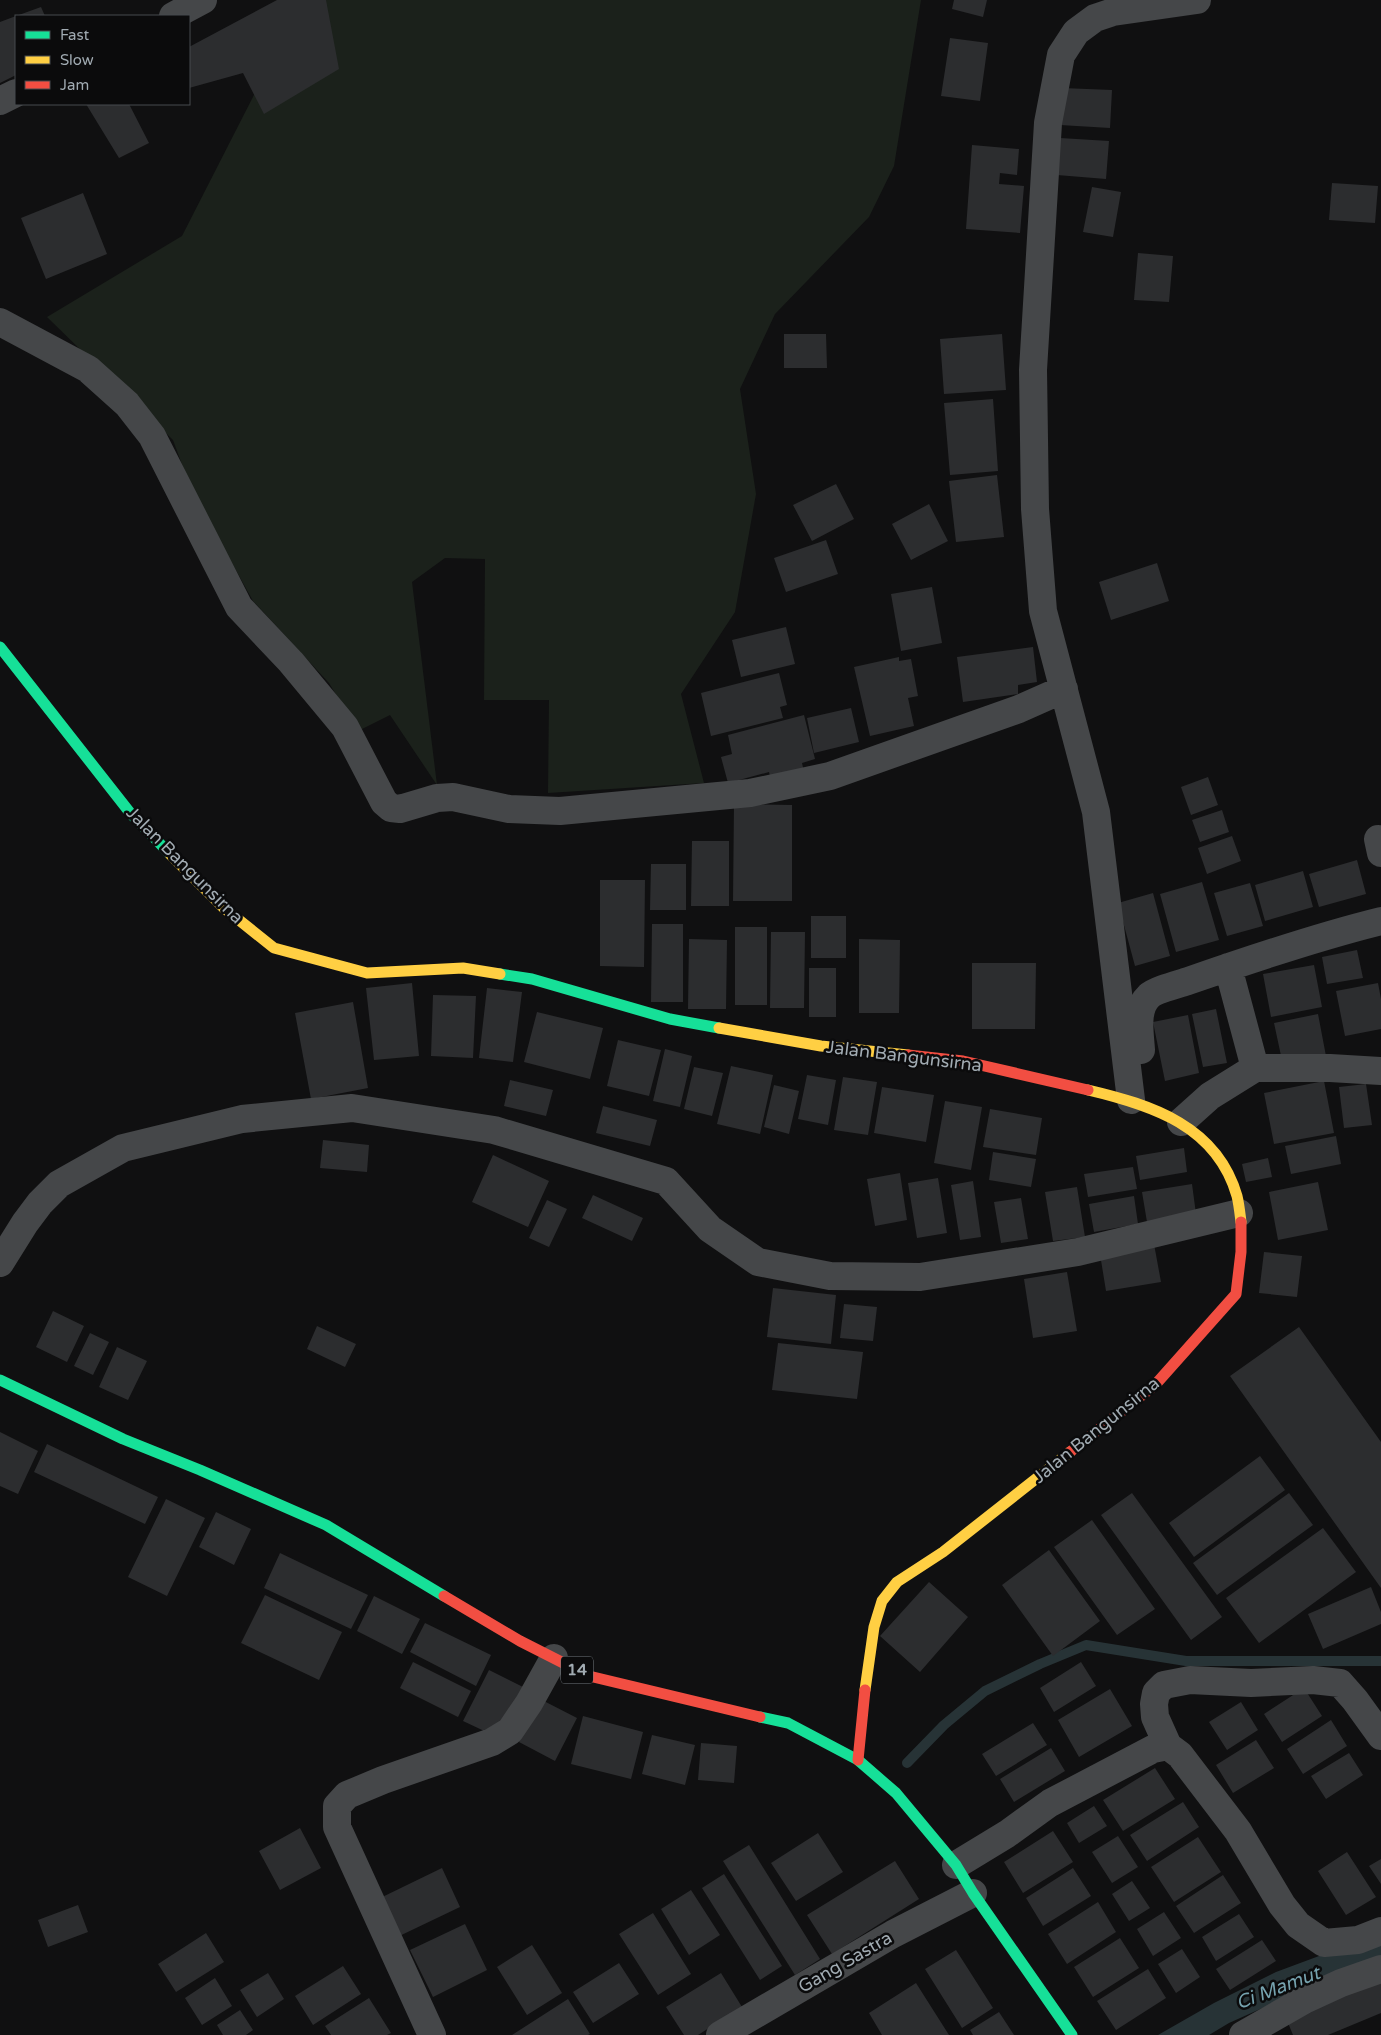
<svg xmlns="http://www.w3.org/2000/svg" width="1381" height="2035" font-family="'Varela Round',sans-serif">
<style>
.green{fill:#1b211b}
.water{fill:#273336}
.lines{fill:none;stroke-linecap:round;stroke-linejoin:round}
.stream{stroke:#273336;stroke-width:10}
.building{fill:#2c2d2f}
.street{stroke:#454749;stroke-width:28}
.fast{stroke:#16e098;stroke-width:11}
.slow{stroke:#ffcf43;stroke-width:11}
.jam{stroke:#f24e42;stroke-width:11}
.labels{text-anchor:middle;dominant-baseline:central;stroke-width:5;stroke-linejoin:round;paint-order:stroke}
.shield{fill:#0b0b0c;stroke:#747b80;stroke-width:1}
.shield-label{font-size:16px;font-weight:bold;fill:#a1abb2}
.street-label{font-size:18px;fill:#a1abb2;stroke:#0b0b0c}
.water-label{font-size:19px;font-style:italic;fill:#76a3af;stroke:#0b0b0c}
</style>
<rect width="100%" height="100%" fill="#101011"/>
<!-- green -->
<path class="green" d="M295,0H921L894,166L869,217L775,314L740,389L756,494L735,612L681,694L704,783L548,793L549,700H484L485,559L445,558L412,582L437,785L390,715L358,731L329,683L253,601L191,489L173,440L47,317L182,236L259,85Z"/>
<!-- water -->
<path class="water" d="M1381,1944V1962L1289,1996L1229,2023L1209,2035H1158L1214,2003L1276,1972L1319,1956L1358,1951Z"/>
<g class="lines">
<!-- stream -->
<path class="stream" d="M907,1763L944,1725L985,1691L1040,1664L1086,1645L1186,1661H1381"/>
</g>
<!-- building -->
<path class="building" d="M277,0H326L339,69L264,114L243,73L189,88V47Z
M954,0H987L983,17L952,9Z
M41,7L45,16H16Z
M16,16V75L0,83V22Z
M950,38L988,43L980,101L941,96Z
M1062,88L1112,90L1110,128L1060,125Z
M86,104H129L149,143L119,158Z
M1060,138L1109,141L1106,179L1057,175Z
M972,145L1019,149L1017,175L1000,173L999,184L1024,186L1020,233L966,229Z
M1332,183L1378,186L1375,223L1329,220Z
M1092,187L1121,192L1113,237L1083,232Z
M83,193L107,254L46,279L21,218Z
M1138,253L1173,256L1169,302L1134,300Z
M784,334H826L827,368H784Z
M1002,334L1006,390L944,394L940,339Z
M993,399L998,471L950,475L944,403Z
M997,475L1004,537L956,542L949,481Z
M836,484L854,519L812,541L793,505Z
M929,504L948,541L911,560L892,524Z
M826,540L838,574L786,592L774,558Z
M1157,563L1169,601L1111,620L1099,582Z
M932,587L942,643L901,651L891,594Z
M786,627L795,664L741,677L732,640Z
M1033,647L1037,682L1018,685V694L963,702L957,657Z
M899,657V661L911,659L918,696L908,698L914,726L870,736L854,667Z
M779,673L787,705L780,707L783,718L711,736L701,693Z
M851,708L859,742L814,753L807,718Z
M804,715L815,759L802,763L804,772L771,781L769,772L728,783L721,757L732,754L728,735Z
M1208,777L1218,805L1191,815L1181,787Z
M734,804L792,805V901H733Z
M1222,810L1229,832L1200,842L1192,820Z
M1232,836L1241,861L1207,874L1198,848Z
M692,841H729V906H691Z
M1357,860L1366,894L1319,907L1309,874Z
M651,864H686V910H650Z
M1303,871L1313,907L1265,921L1255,885Z
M600,880H645L644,967L600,966Z
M1202,882L1219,940L1176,952L1160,894Z
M1250,883L1263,926L1227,936L1214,893Z
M1153,893L1170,956L1135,966L1118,903Z
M811,916H846V958H811Z
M652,924H683V1002H651Z
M735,927H767V1005H735Z
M771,932H805L804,1008H770Z
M689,939L727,940L726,1009H688Z
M859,939L900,940L899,1013H859Z
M1357,950L1363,978L1327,984L1322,957Z
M972,963H1036L1035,1029H972Z
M1314,965L1322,1007L1271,1017L1263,974Z
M809,968H836V1017H809Z
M412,983L419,1056L374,1060L366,988Z
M1378,983L1381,999V1029L1345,1036L1336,991Z
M487,988L522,992L513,1062L479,1058Z
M433,995L476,996L473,1058L431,1056Z
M353,1002L368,1088L311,1099L295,1013Z
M1216,1009L1227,1063L1203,1067L1192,1014Z
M537,1012L603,1028L590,1079L524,1062Z
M1318,1014L1326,1056L1283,1065L1274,1023Z
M1188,1015L1199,1073L1165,1081L1153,1022Z
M618,1040L661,1050L649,1096L607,1086Z
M665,1049L692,1056L680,1107L653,1101Z
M731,1066L773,1075L760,1134L717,1124Z
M694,1067L723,1073L712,1116L684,1109Z
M807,1075L836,1080L828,1125L798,1119Z
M843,1077L877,1082L868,1135L834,1130Z
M510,1080L553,1090L546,1116L504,1106Z
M1324,1081L1334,1133L1274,1144L1264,1093Z
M1366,1084L1372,1125L1344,1128L1339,1087Z
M774,1085L799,1091L789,1134L764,1127Z
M882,1087L934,1095L926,1142L874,1133Z
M945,1101L982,1107L971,1170L934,1163Z
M603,1106L657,1120L650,1146L596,1133Z
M990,1109L1042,1118L1036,1155L983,1147Z
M1336,1136L1341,1164L1291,1174L1285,1146Z
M323,1140L369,1145L367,1172L320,1168Z
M1184,1148L1187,1172L1140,1180L1136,1156Z
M993,1152L1036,1159L1031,1187L989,1180Z
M493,1155L549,1181L528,1227L472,1202Z
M1268,1158L1272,1177L1246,1182L1242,1164Z
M1133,1167L1137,1189L1088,1197L1084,1174Z
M900,1173L907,1220L875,1226L867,1179Z
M938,1178L947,1233L917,1238L908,1183Z
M973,1181L981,1237L960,1240L951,1185Z
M1318,1182L1328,1230L1278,1240L1269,1192Z
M1192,1184L1196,1214L1147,1222L1142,1192Z
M1077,1187L1085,1237L1053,1241L1045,1192Z
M593,1195L643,1218L632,1241L582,1218Z
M1134,1196L1138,1224L1094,1232L1089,1204Z
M1021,1198L1028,1239L1001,1243L994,1202Z
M547,1200L567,1209L549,1247L529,1238Z
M1154,1244L1161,1282L1106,1291L1100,1254Z
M1264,1252L1302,1256L1297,1297L1259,1293Z
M1067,1272L1077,1331L1033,1338L1024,1279Z
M773,1288L836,1295L831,1344L767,1337Z
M844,1304L877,1307L873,1341L840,1338Z
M53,1311L84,1326L67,1362L36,1347Z
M317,1326L356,1344L345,1367L307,1349Z
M1299,1327L1381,1442V1588L1230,1376Z
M90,1333L109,1342L93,1375L74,1366Z
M778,1343L863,1352L857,1399L772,1390Z
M117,1347L147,1361L128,1400L99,1387Z
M0,1432L38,1451L18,1494L0,1486Z
M47,1444L158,1497L145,1524L34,1472Z
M1260,1456L1285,1490L1194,1557L1169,1523Z
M1132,1493L1222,1617L1191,1640L1101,1515Z
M1289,1493L1313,1525L1217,1595L1193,1563Z
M166,1499L205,1518L167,1596L128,1577Z
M216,1512L251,1529L234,1565L199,1547Z
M1092,1520L1155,1609L1117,1635L1054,1547Z
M1323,1528L1356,1572L1259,1643L1226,1598Z
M1049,1550L1100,1621L1053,1656L1002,1585Z
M280,1553L368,1595L351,1629L264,1588Z
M929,1582L968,1617L920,1672L880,1636Z
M1371,1587L1381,1612V1624L1323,1649L1308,1614Z
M265,1595L342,1632L319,1680L241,1643Z
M374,1596L420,1619L402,1654L357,1631Z
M425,1623L491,1655L476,1686L410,1652Z
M413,1662L471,1691L458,1717L400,1688Z
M1081,1662L1096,1686L1054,1712L1040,1688Z
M489,1670L523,1687L497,1737L463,1721Z
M1304,1688L1322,1716L1282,1742L1264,1714Z
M1110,1689L1132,1726L1079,1757L1058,1720Z
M540,1699L577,1718L555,1761L519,1742Z
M1241,1702L1258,1730L1227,1750L1209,1722Z
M583,1716L643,1732L631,1779L571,1764Z
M1331,1720L1347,1746L1303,1774L1287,1749Z
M1033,1723L1047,1745L996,1776L982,1754Z
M652,1735L695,1745L685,1785L642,1774Z
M1256,1740L1274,1768L1233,1793L1216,1765Z
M701,1743L737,1746L734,1783L698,1780Z
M1051,1748L1065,1771L1014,1802L1000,1779Z
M1349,1753L1363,1775L1326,1799L1311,1776Z
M1155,1768L1175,1799L1123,1831L1103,1800Z
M1183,1802L1199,1827L1147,1861L1130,1835Z
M1094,1806L1107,1826L1079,1843L1067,1823Z
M300,1828L321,1868L280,1890L259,1851Z
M1053,1831L1073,1862L1023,1893L1004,1862Z
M818,1833L843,1872L796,1901L771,1863Z
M1118,1836L1138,1867L1112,1883L1092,1852Z
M1198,1837L1221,1872L1174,1902L1151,1867Z
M749,1845L820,1959L795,1975L723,1861Z
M1347,1852L1376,1897L1346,1915L1318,1871Z
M1381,1859V1884L1369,1866Z
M895,1861L919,1899L832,1954L807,1915Z
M442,1868L460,1907L391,1940L372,1902Z
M1073,1868L1091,1896L1043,1926L1026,1898Z
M724,1874L782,1966L760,1980L702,1888Z
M1223,1875L1241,1903L1194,1933L1176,1906Z
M1132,1881L1150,1908L1129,1921L1112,1894Z
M691,1890L720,1935L689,1955L661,1909Z
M1098,1902L1116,1932L1067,1964L1048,1934Z
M78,1905L88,1932L48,1947L38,1920Z
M1164,1912L1181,1938L1153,1956L1137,1929Z
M653,1913L691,1974L658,1995L619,1934Z
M1239,1914L1254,1937L1216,1961L1202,1937Z
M465,1924L487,1970L433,1997L410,1950Z
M206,1933L224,1962L176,1992L158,1964Z
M1120,1938L1139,1968L1093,1997L1074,1967Z
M1262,1940L1276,1961L1230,1990L1216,1969Z
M532,1945L562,1993L527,2015L497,1967Z
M1182,1949L1200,1977L1176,1993L1158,1964Z
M956,1950L993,2008L962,2028L925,1969Z
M619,1963L639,1994L593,2023L573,1992Z
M343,1966L361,1994L313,2025L295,1996Z
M1148,1969L1166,1998L1116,2030L1097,2001Z
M268,1973L284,1999L257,2017L240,1990Z
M721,1973L742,2007L698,2035H684L666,2007Z
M215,1978L232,2006L202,2025L185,1998Z
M1381,1978V2013L1328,2035H1293L1286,2018Z
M916,1983L949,2035H882L869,2013Z
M369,1998L391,2033L387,2035H331L325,2026Z
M568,1999L590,2034L588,2035H512Z
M240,2010L253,2030L246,2035H223L217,2025Z
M999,2012L1014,2035H973L970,2030Z"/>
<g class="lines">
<!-- street -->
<path class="street" d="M173,16L203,0
M0,101L16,93
M0,322L88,369L127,404L152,436L239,607L291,662L345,727L384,802L391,808L400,809L437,798L453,797L509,809L560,811L750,793L830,776L1019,709L1064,689
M1378,839L1381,853
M1228,967L1255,1068
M1141,1050C1140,1033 1135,1009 1149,996C1155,990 1179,984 1188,981C1251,959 1316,937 1381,921
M1131,1100L1096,812L1043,611L1035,509L1033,370L1048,123L1061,55L1076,32L1095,18L1113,12L1197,0
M1181,1122L1210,1096L1255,1068H1330L1381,1071
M0,1263L25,1223L40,1203L59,1184L123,1148L242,1119L352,1108L494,1130L666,1181L710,1229L758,1262L830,1276L920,1277L1078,1252L1239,1213
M1381,1736L1355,1700L1340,1683L1313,1680L1251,1683L1190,1680L1164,1685L1156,1693L1154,1704L1155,1717L1168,1746L1180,1755L1238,1831L1282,1905L1298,1925L1324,1943L1358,1940L1381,1931
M956,1865L1007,1834L1050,1803L1153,1749L1168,1746
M432,2035L337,1827V1806L347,1795L383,1780L492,1742L510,1731L529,1703L554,1658
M720,2035L893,1934L973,1893
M1243,2035L1304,2000L1341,1983L1381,1969"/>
<!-- fast -->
<path class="fast" d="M0,647L131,814L170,854
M500,974L532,979L670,1019L719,1028
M0,1380L123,1439L200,1470L326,1525L444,1596
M760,1717L788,1723L858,1760L896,1793L956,1865L973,1893L1072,2035"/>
<!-- slow -->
<path class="slow" d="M170,854L224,908L274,948L367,973L463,968L500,974
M719,1028L821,1046L908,1055
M1088,1090C1152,1105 1217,1126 1237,1196C1239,1204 1240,1214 1241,1222
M865,1690L874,1627L882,1601L897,1582L943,1552L1070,1452"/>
<!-- jam -->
<path class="jam" d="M908,1055L963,1061L1088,1090
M1070,1452L1155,1385L1236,1294L1241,1252V1222
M444,1596L520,1641L589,1676L760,1717
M858,1760L865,1690"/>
</g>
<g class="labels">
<!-- shield labels -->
<rect class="shield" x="561" y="1656.5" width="32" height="27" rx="4"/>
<g class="shield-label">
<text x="577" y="1670">14</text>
</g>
<!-- street labels -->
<g class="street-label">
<text transform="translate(185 865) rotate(45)">Jalan Bangunsirna</text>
<text transform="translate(904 1056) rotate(7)">Jalan Bangunsirna</text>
<text transform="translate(1096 1430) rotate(-39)">Jalan Bangunsirna</text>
<text transform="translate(845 1962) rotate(-30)">Gang Sastra</text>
</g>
<!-- water labels -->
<g class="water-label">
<text transform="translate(1278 1988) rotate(-21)">Ci Mamut</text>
</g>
</g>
<!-- legend -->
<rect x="15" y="15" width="175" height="90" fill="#0b0b0c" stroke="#474b4e"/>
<rect x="25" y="31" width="25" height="8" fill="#16e098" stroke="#474b4e"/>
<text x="60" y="40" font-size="15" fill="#a1abb2">Fast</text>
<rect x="25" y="56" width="25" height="8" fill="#ffcf43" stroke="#474b4e"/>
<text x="60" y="65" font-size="15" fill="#a1abb2">Slow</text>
<rect x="25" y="81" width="25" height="8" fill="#f24e42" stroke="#474b4e"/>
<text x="60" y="90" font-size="15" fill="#a1abb2">Jam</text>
</svg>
